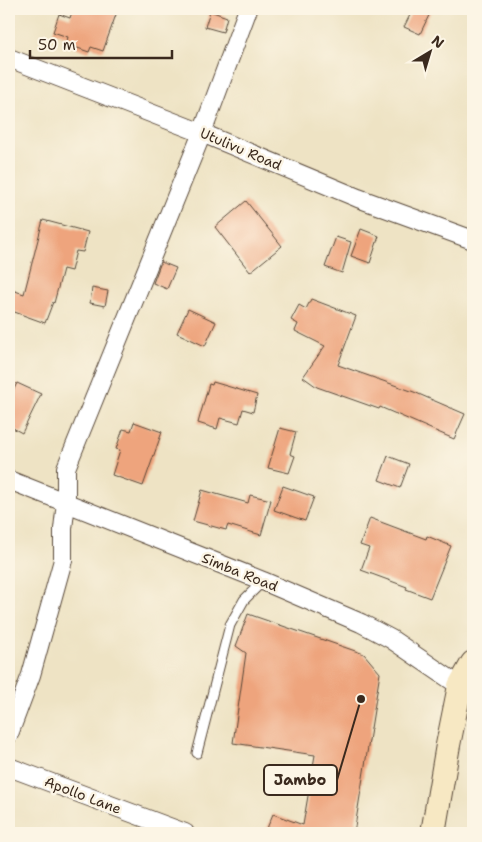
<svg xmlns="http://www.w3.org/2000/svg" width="482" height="842" font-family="'Shantell Sans',sans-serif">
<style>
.building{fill:#eea47d}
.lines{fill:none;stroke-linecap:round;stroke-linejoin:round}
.lane-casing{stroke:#564637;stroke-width:11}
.street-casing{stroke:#564637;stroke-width:20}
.secondary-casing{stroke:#564637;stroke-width:26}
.lane{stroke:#fff;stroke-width:9}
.street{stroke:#fff;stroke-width:18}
.secondary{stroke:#f7e8c3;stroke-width:24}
.labels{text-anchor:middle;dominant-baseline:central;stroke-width:5;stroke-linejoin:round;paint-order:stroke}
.street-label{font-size:14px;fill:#3b2a1e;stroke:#fcf5e5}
.leader{fill:none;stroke:#3b2a1e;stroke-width:2}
.callout-dot{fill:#3b2a1e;stroke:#fcf5e5;stroke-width:2}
.callout{fill:#fcf5e5;stroke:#3b2a1e;stroke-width:2}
.callout-label{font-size:15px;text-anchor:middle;font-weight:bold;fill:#3b2a1e}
</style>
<rect width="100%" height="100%" fill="#fcf5e5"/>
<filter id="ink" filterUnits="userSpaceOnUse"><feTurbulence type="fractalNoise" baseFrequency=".02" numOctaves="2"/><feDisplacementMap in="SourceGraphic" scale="10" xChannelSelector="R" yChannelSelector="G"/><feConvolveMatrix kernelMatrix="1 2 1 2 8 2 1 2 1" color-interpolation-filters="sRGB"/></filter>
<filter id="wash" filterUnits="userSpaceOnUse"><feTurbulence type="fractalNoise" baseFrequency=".0096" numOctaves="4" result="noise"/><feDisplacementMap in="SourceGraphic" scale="20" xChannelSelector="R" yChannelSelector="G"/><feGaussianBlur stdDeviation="1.12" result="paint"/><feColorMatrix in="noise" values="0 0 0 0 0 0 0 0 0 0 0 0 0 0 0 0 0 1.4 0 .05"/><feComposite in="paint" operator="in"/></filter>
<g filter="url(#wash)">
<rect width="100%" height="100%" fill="#eee3c4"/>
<g id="blocks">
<!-- building -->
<path class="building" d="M73,9H118L103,51L91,47L89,52L66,44L68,37L53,32L59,14L70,18Z
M413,9H432L420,34L404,27Z
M210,11L227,17L223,32L205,27Z
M246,201L282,246L250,272L215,227Z
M43,220L88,232L83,252L76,251L71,271L63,269L54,303L53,302L45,323L9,310V289L24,294Z
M361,229L379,236L370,263L351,256Z
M336,237L351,242L342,273L325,267Z
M161,262L176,268L167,289L153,283Z
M92,288L108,291L105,306L90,303Z
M311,299L356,316L338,365L414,392L465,414L454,439L380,407L379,409L317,387L303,377L325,346L295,331L298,324L291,320L299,305L306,309Z
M188,309L216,322L205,346L177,333Z
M213,382L257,395L253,412L243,409L239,423L220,418L217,429L198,423L209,384L212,385Z
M17,383L41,394L22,433L9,426V399Z
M134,422L162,432L143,486L112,475L120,450L116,449L123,429L131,431Z
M280,428L296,432L290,454L295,456L289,473L268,468Z
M388,456L409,464L400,488L379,480Z
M283,486L314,497L305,521L274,510Z
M202,490L248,503L250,495L271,500L261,535L228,525L226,530L193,521Z
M370,518L426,539L427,536L451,546L430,598L406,589L407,587L361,570L369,548L360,545Z
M248,614L364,654L380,673L354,833H265L273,814L303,825L315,755L233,743L246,653L236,646Z"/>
</g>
</g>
<g filter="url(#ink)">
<use href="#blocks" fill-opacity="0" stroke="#564637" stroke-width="1"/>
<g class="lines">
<!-- lane casing -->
<g class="lane-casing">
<path id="lane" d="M197,753L230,625L244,600L263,581"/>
</g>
<!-- street casing -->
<g class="street-casing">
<path id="street" d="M9,58L202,133L358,198L473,240
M9,480L263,581L361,623L391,639L460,686
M9,734L31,675L63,560V529L66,502V468L202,133L248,9
M9,767L185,833"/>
</g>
<!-- secondary casing -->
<g class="secondary-casing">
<path id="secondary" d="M433,833L448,745L460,686L473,663"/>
</g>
<!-- lane -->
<use href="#lane" class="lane"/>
<!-- street -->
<use href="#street" class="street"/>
<!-- secondary -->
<use href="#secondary" class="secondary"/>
</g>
</g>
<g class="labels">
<!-- street labels -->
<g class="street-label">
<text transform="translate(241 149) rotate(23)">Utulivu Road</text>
<text transform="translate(240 572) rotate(22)">Simba Road</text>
<text transform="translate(83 795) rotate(21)">Apollo Lane</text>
</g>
</g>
<!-- callouts -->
<path class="leader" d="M361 699L337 780"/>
<circle class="callout-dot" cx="361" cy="699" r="5"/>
<rect class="callout" x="264" y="765" width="73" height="30" rx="5"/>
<g class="callout-label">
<text x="300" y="785">Jambo</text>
</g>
<!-- margin -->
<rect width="482" height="842" fill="none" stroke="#fcf5e5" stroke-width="30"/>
<!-- north arrow -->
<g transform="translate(430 52) rotate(38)" stroke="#fcf5e5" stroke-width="4" paint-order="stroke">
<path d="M0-4L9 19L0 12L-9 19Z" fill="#3b2a1e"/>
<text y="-8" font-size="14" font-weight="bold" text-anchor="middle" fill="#3b2a1e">N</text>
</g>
<!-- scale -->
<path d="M30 50v8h142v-8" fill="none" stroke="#3b2a1e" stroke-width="2.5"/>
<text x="38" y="50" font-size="15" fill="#3b2a1e" stroke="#fcf5e5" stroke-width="4" paint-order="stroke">50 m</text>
</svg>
